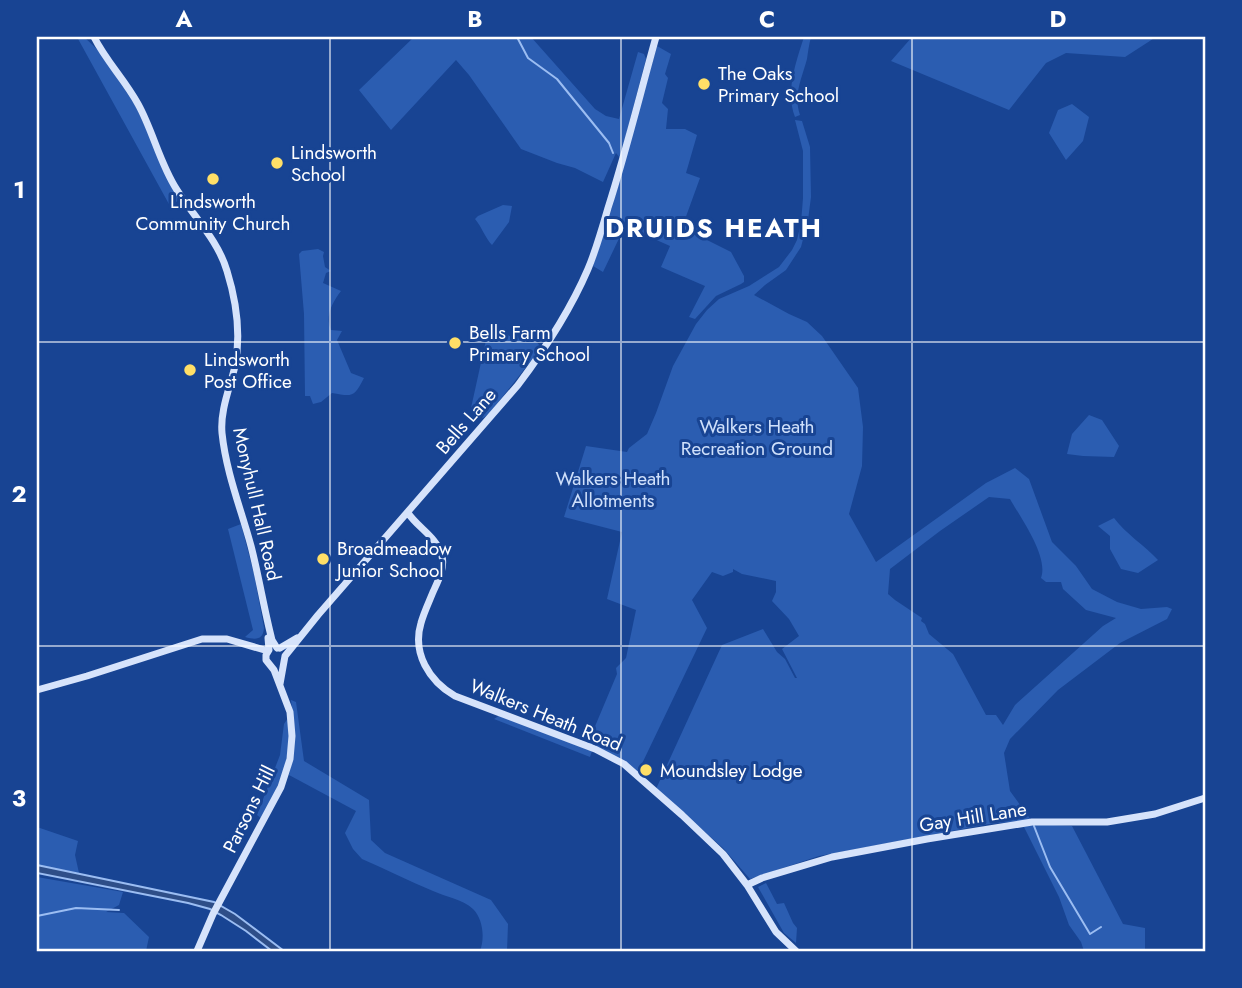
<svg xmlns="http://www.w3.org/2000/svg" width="1242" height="988" font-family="Jost,sans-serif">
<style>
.green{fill:#2b5db1;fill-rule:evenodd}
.water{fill:#2e4e88;stroke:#9bbdf2;stroke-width:2}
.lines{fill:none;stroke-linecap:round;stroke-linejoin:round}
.stream{stroke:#9bbdf2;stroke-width:2}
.secondary{stroke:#d6e3fb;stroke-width:7}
.grid{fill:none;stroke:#fff;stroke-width:2;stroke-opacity:0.55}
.poi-dot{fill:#ffdf67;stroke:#184493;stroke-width:2.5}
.labels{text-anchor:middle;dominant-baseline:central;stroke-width:6;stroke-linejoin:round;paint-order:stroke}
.poi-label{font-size:19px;fill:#fff;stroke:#184493;text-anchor:start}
.street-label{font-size:19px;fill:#fff;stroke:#184493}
.park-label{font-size:19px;fill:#cfe0fb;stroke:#184493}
.district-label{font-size:26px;font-weight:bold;letter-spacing:2px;fill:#fff;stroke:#184493}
.neatline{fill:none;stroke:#fff;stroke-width:2.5}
.grid-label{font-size:23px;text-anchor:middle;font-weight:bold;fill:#fff}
</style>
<rect width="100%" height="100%" fill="#184493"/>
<!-- green -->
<path class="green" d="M77,37H84L99,51L135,105L179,200L170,206Z
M414,37H531L595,109L606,116L619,119L638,52L644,54L646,59L620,158L616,153L603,182L575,168L557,163L521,149L469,75L456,60L391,130L359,90Z
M804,37H811C809,44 808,52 807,59C802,78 793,95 800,115L795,117C785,92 796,62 804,37Z
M912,37H1156L1125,57L1066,53L1046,63L1009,110L891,61Z
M657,46L671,54L665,74L668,78L662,103L668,109L666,129H685L697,135L686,173L700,178L684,222L708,232L705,239L731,252L744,276V282L741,284L716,296L695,319L689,317L705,286L661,267L670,246L625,226L603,272L593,266L611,211Z
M1072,104L1089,117L1083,141L1066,160L1049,133L1058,110Z
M795,120L802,121L810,147L811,197L808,220L801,247L786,270L765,285L754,295L789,314L807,322L822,336L858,388L863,427L862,466L849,514L876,562L986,483L1015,468L1029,479L1052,542L1076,566L1092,589L1117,602L1141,609L1167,607L1172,609L1167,619L1120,643L1058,690L1010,739L1004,753L1010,791L1031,820L989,824L819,856L750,879L723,848L656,789L722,645L763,629L777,652L785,659L795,678H797L782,649L799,636L789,619L772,601L776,592V581L742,574L733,569V572L723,576L712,572L692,600L707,628L638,772L588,743L617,674L616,668L626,658L636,610L607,599L622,532L564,517L586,446L627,452L629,448L647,434L656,413L673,366L696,324L707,310L719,299L749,286L779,267L792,250L797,240L801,223L803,198V151ZM989,497L1010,499C1020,517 1049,557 1041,578L1046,582H1061L1063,589L1086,610L1116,618L1103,626L1015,705L1003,725L996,715H986L953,654L929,634L925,624L921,621L922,618L895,600L888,594L890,569L940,531Z
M503,205L512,206L509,222L492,245C485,238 482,227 475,219L478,216Z
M318,249L324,252L323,256L325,267L331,271L326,273L323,283L341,291C332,303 325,316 331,330L342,331L337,340L351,373L364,378C354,397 353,397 332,393L321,402L313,404L310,396H305L304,314L299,254L302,251Z
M488,331H505L509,336C522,335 534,335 541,348L489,414L483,418L471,408Z
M1089,415L1102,420L1119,446L1114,457L1083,456L1067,454L1072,434Z
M1114,518C1126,534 1144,545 1158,560L1138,573L1121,569L1110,549V536L1098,526Z
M241,524L254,574L264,628C263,640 256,640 245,637L253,630L228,529Z
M291,700L296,702L304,761L369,800L371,840L385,853L491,900L508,924L507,951H480C485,938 483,919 473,909C462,899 446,897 433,891C409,881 385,869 362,859L353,849L345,833L356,811L289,775C296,745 295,731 291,700Z
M500,715L592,751L590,757L494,719Z
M288,718L291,735L284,772L262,819L257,815L280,755L284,724Z
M1035,824L1072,826L1123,924L1145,928V951H1084L1081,942L1069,925L1059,897L1024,827Z
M37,827L78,841L75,855L79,873L37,865Z
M37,877L123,892L119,905L106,912L124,913L149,937L146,951H37Z
M766,883L777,904L784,903L793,923L797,928L796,943L784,933L758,887Z"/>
<!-- water -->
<path class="water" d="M37,865L214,902L235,914L284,951H272L246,931L221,915L210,909L188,903L37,873Z"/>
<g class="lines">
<!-- stream -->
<path class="stream" d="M517,37L528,58L557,79L609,143L613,153
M1034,826L1050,867L1090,934L1101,927
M37,916L76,908L119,910"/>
<!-- secondary -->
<path class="secondary" d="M94,37C106,61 125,80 138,104C153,131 160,164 177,190C194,217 218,240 227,271C236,300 241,335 235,366C230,388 220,410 222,433C226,472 241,509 251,546C259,577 264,609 272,640L277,648
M408,513C418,528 437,537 442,556C445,568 438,581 433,592C429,602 424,612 421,623C412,653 429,681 455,696L595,749L624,764L682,815L723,854L747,885L776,932L796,951
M280,648L297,638
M280,684L285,656L318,615L518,385C545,349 570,311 588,269C596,250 602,229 608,208C626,152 640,94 656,37
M37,690L87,676L202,639H227L268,651
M747,885L762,878L832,857L927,839L1032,822H1107L1155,814L1205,798
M197,951L213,914L281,787L290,759L292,736L290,712L274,670L266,660V655L269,650L268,638"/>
</g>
<!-- grid -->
<path class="grid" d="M330,37V951M621,37V951M912,37V951M37,342H1205M37,646H1205"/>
<!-- markers -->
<g class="poi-dot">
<circle cx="704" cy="84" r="7"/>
<circle cx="277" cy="163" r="7"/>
<circle cx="213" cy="179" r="7"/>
<circle cx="455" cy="343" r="7"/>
<circle cx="190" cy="370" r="7"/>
<circle cx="323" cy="559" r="7"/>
<circle cx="646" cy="770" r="7"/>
</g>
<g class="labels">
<!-- poi labels -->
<g class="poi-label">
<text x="718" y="73">The Oaks<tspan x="718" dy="22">Primary School</tspan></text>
<text x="291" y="152">Lindsworth<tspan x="291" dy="22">School</tspan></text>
<text x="213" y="201" text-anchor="middle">Lindsworth<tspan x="213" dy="22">Community Church</tspan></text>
<text x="469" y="332">Bells Farm<tspan x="469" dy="22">Primary School</tspan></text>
<text x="204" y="359">Lindsworth<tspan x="204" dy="22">Post Office</tspan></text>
<text x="337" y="548">Broadmeadow<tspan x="337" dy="22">Junior School</tspan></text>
<text x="660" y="770">Moundsley Lodge</text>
</g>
<!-- street labels -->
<g class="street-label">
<text transform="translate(466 421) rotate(-49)">Bells Lane</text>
<text transform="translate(257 504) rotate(77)">Monyhull Hall Road</text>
<text transform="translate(546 715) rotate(22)">Walkers Heath Road</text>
<text transform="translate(249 809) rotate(-64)">Parsons Hill</text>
<text transform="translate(973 817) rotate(-9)">Gay Hill Lane</text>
</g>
<!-- park labels -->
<g class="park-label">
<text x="757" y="426">Walkers Heath<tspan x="757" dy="22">Recreation Ground</tspan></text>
<text x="613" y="478">Walkers Heath<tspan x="613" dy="22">Allotments</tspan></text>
</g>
<!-- district labels -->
<g class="district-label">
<text x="714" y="228">DRUIDS HEATH</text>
</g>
</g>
<!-- border -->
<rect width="1242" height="988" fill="none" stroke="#184493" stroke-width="77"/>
<rect x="38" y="38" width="1166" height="912" class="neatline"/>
<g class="grid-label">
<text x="184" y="27">A</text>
<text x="475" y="27">B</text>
<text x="767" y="27">C</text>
<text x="1058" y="27">D</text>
<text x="19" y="198">1</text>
<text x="19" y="502">2</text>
<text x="19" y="806">3</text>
</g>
</svg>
